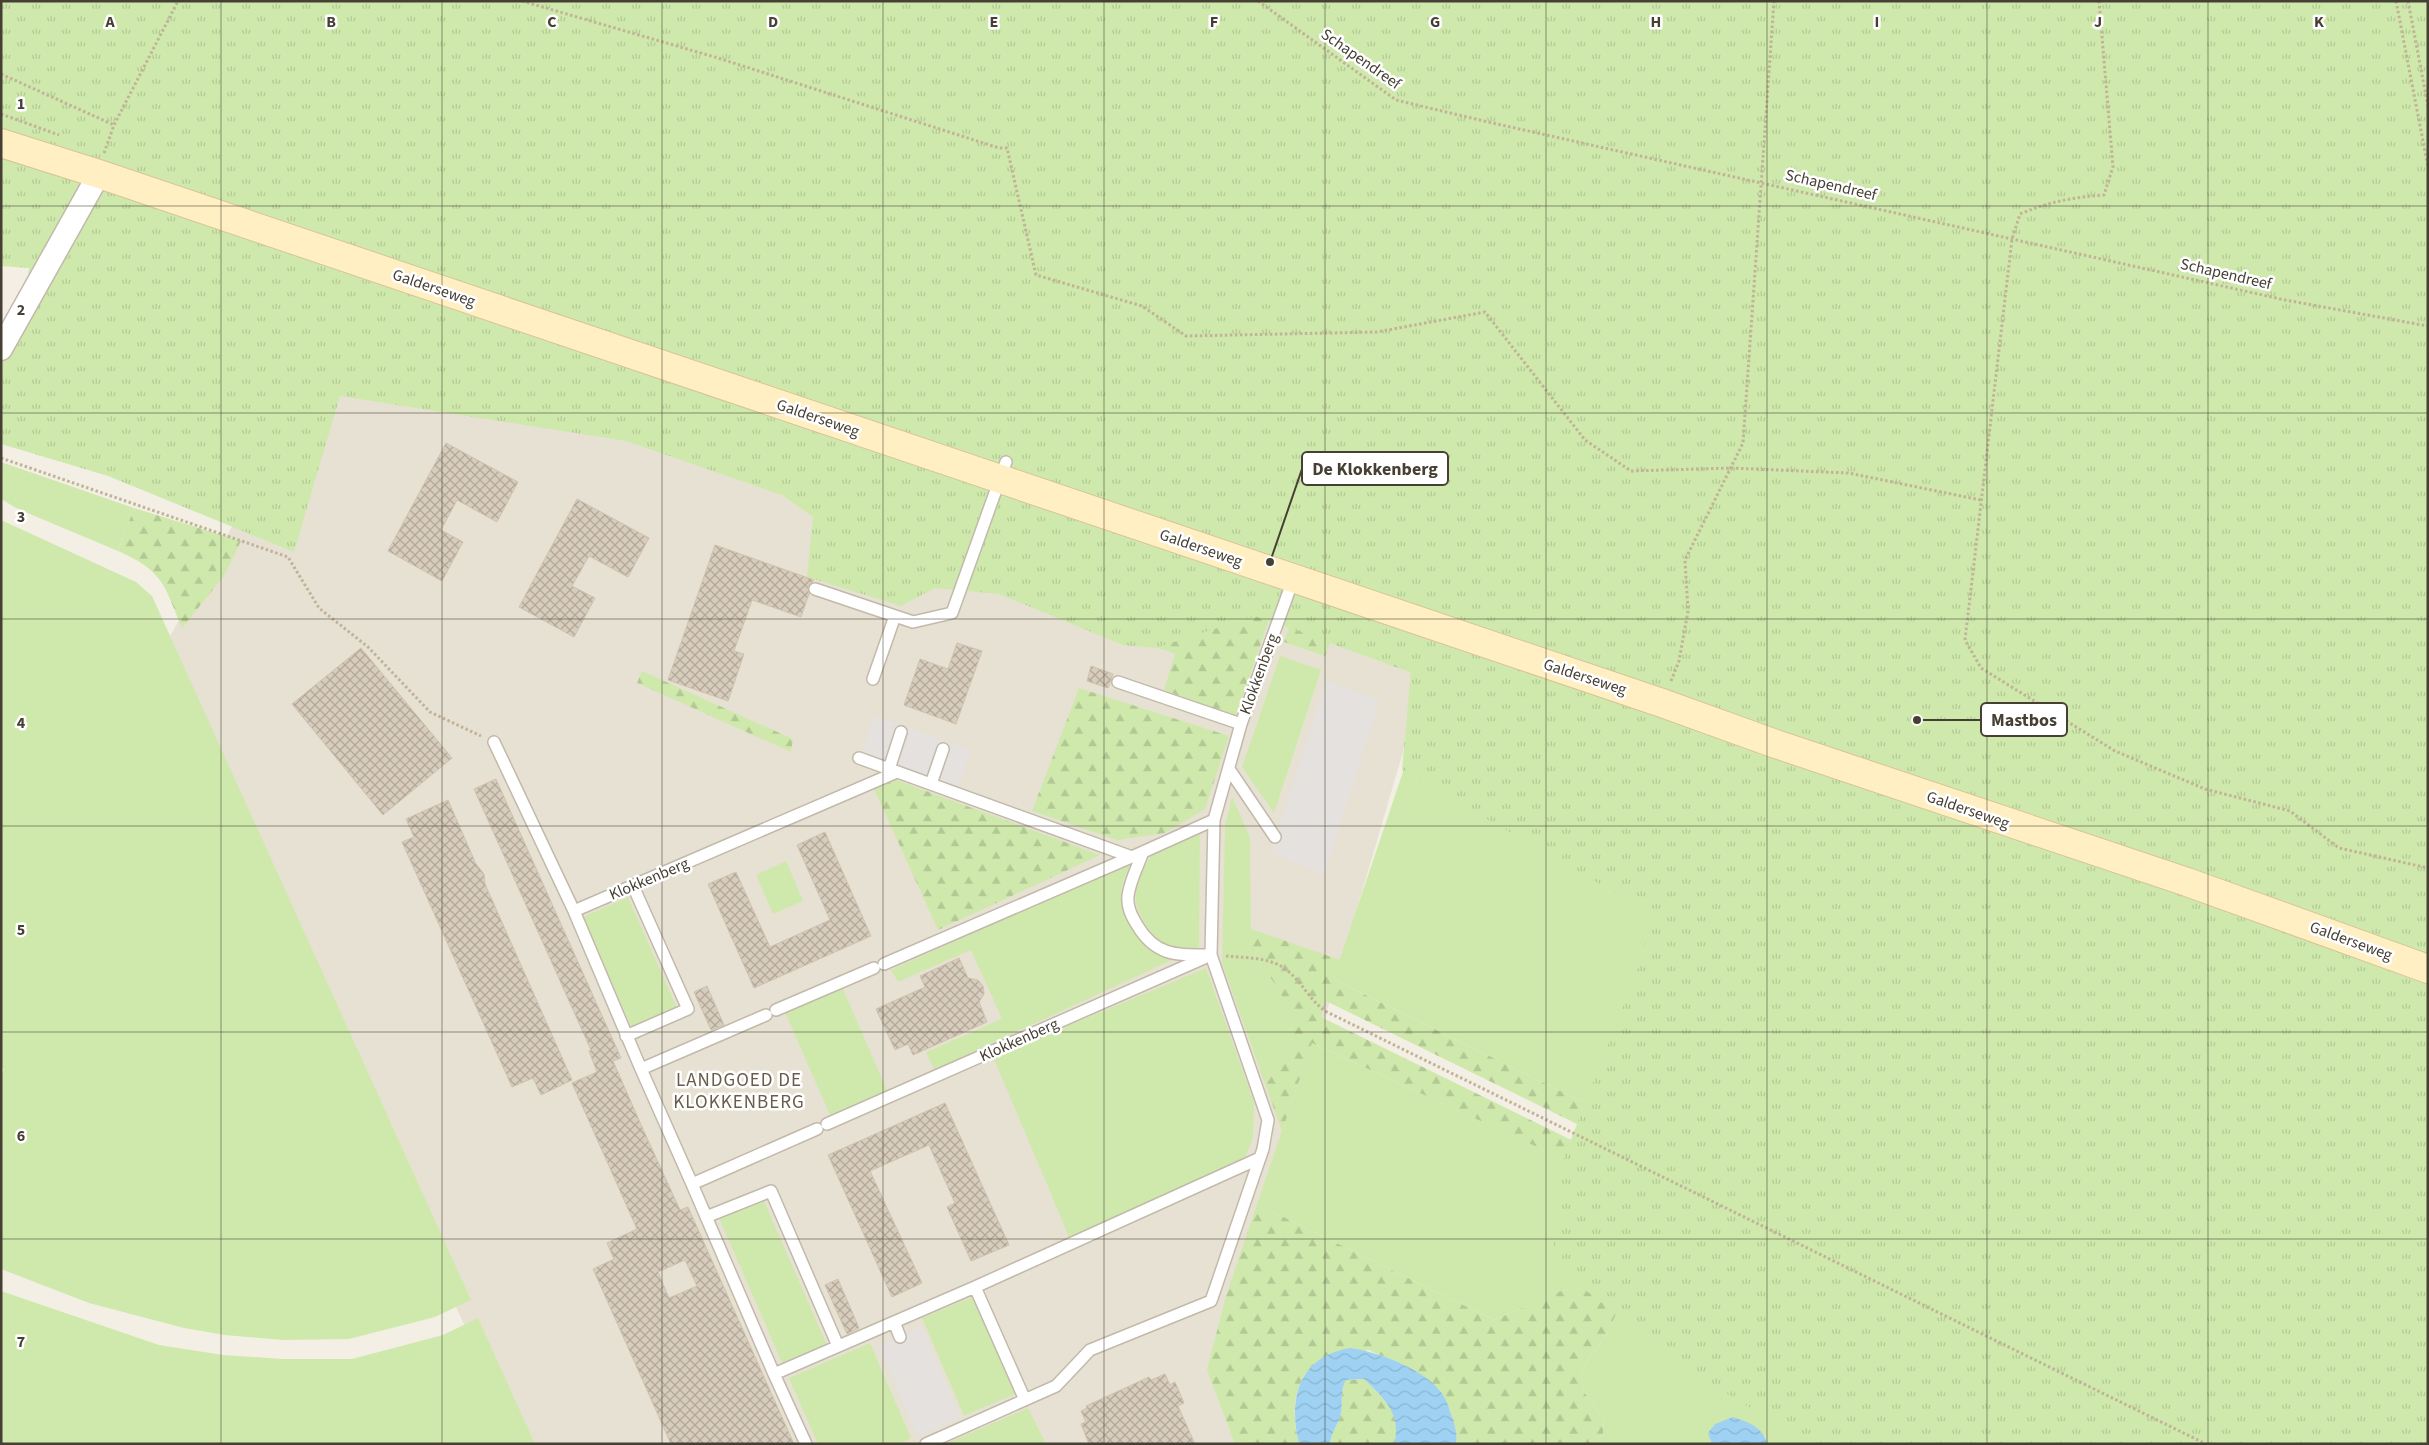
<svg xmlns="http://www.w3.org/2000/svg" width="2429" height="1445" font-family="'Source Sans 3',sans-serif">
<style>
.residential{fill:#e7e1d3}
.green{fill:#cfe9ac}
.forest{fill:url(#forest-firs)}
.park{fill:url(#park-tufts)}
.parking{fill:#e4e1de}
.water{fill:url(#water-waves)}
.building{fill:url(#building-cross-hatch);stroke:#d0c2ad;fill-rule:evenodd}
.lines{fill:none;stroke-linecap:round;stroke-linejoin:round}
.lane-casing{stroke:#c2b9aa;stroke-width:14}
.street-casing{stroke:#c2b9aa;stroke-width:25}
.secondary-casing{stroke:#d8c495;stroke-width:30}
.path{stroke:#c1b298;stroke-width:3;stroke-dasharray:2.5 2.5;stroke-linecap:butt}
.lane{stroke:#fff;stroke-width:11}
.street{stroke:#fff;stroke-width:22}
.secondary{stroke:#ffefc3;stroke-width:28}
.grid{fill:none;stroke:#463f34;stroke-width:1;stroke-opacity:0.55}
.labels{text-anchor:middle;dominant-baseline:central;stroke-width:5;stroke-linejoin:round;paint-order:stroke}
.street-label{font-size:16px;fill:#463f34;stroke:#fff}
.quarter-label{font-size:19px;letter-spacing:1px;fill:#695c4b;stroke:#fff}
.grid-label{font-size:16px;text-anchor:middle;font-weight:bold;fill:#463f34;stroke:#fff;stroke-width:5;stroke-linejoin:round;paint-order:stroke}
.leader{fill:none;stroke:#463f34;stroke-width:2}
.callout-dot{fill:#463f34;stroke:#fff;stroke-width:2}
.callout{fill:#fff;stroke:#463f34;stroke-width:2}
.callout-label{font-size:18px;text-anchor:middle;font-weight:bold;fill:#463f34}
</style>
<defs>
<pattern id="forest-firs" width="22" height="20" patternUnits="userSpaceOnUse" patternTransform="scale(1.25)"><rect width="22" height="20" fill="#cfe9ac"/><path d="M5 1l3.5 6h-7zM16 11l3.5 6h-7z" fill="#b3c995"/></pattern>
<pattern id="park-tufts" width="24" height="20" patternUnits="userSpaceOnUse" patternTransform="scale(1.25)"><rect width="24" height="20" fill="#cfe9ac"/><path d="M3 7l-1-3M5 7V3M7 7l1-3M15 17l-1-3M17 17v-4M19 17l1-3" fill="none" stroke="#b3c995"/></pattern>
<pattern id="water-waves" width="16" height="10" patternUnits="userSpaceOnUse" patternTransform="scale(1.25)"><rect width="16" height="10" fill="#9fd2f2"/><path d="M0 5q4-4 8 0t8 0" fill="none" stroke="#8ab5d0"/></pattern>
<pattern id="building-cross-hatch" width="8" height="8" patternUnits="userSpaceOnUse" patternTransform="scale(1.25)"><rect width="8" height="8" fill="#d8cdbd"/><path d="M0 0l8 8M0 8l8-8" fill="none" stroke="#b1a89a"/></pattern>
</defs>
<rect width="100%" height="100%" fill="#f3efe5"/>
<!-- residential -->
<path class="residential" d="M340,336L1268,618L1426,674L1220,1374L1251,1444H520L278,926L170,636Z"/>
<!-- green -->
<path class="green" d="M1,462L134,508L118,551L18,509L1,499Z
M1,520L136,582L152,596L471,1300L435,1317L349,1339L283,1340L225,1335L184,1328L89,1303L1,1269V1074L4,1069L1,1067Z
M1280,656L1321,670L1274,813L1242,767Z
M1406,763L1682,916L1591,1106L1333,979Z
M1232,797L1250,837L1251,952L1279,989L1289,1016L1292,1040L1283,1062L1265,1084L1222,963L1225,826Z
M1200,831L1199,947C1194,948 1188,950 1183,949C1155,948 1129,911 1137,884C1140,874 1147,863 1152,853Z
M786,861L803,901L773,914L756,875Z
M1133,861C1130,867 1126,873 1124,879C1112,914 1141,948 1172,960L934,1070L926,1052L1002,1019L971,950L898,982L891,970Z
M628,897L677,1008L632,1028L583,917Z
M1206,968L1254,1102L1253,1137L1244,1160L1070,1239L993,1057Z
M842,987L887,1090L830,1115L785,1012Z
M1312,1043L1711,1227L1494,1320L1257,1204Z
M763,1199L827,1345L783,1365L719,1218Z
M1,1291L159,1345L223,1355L282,1359H352L443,1335L478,1318L535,1444H1Z
M973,1297L1015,1394L964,1416L922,1318Z
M1617,1312L1821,1444H1768L1765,1436L1709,1432L1712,1444H1594L1603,1434L1604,1420L1584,1392L1581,1378L1586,1362L1606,1336Z
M870,1343L911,1438L899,1444H818L789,1378Z
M1028,1408L1046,1444H945Z"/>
<!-- forest -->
<path class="forest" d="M134,508L241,541L224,576L182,628C164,584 163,571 118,551Z
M972,582L1280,587L1236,717L1164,690L1175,654Z
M1301,594L2428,979L2158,1409L1326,1001L1321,1017L2133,1416L1617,1312L1606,1336L1586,1362L1581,1378L1584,1392L1604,1420L1603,1434L1594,1444H1456C1458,1435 1455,1426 1452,1417C1438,1375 1406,1366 1368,1350L1305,1374C1292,1397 1293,1418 1299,1444H1235L1207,1370L1226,1296L1257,1204L1494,1320L1710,1227L1312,1043L1282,1131L1265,1084L1283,1062L1292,1040L1289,1016L1279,989L1251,952V929L1340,960L1333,979L1591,1106L1682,916L1434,681L1330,643L1325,656L1284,642Z
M642,671L793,739L791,752L637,683Z
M1079,688L1229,736L1205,809L1165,833L1117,840L1032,811Z
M896,780L1100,855L938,930L874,789Z
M1365,1379C1384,1400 1403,1412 1394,1444H1330C1331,1433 1337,1426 1340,1417C1344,1404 1339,1392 1346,1380Z"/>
<!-- park -->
<path class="park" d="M1,1H2428V1444H1810L1703,1379L1552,1265L1561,1165L1644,952L1648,912L1402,770L1411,670L1255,616L1155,648L1123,645L999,594L935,588L901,606L807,577L813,517L782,495L626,441L340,396L294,552L108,476L1,444V350L27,288L29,268L1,266Z"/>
<!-- parking -->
<path class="parking" d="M1326,681L1380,700L1324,874L1271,853Z
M874,716L971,750L958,786L862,753Z
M922,1327L961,1418L918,1436L879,1346Z"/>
<!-- water -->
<path class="water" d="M1350,1348C1376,1351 1423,1369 1439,1390C1446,1397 1449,1408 1452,1417C1455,1426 1458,1435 1456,1444H1394C1402,1414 1384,1398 1364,1379L1346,1380C1339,1392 1344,1404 1340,1417C1337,1426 1331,1433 1330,1444H1299C1288,1399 1298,1357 1350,1348Z
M1733,1417C1749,1422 1762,1427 1768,1444H1712L1708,1433L1715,1424Z"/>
<!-- building -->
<path class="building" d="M446,443L518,482L497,522L457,500L441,530L463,542L442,581L388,551Z
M577,499L649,538L628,577L589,556L572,586L595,598L574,637L519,607Z
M715,545L814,580L808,586L809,594L801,617L752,600L734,651L744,654L728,701L668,680Z
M957,643L982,651L956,724L904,705L920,659L948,669Z
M361,648L452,758L383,815L292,704Z
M1091,666L1113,674L1108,688L1087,681Z
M496,779L621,1058L613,1061L642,1127L680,1210L688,1207L794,1444H671L593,1269L614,1259L607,1243L637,1229L572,1083L597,1072L589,1051L591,1050L474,789ZM685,1260L697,1286L669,1298L658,1272Z
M448,800L476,864L484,874L485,884L572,1080L541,1095L533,1078L512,1087L402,842L414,837L406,819Z
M825,832L871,936L754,988L708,884L736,872L770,947L830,920L797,845Z
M959,958L968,978L978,980L983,986L984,994L979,1002L987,1022L913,1055L908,1044L895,1050L876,1009L925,987L920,976Z
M707,986L724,1025L711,1030L694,992Z
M945,1103L1009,1245L971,1261L947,1207L955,1203L929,1145L870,1171L922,1283L892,1297L828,1155Z
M838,1279L859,1328L847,1334L825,1285Z
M1165,1374L1170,1385L1175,1382L1184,1403L1178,1406L1195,1444H1089L1081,1424L1086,1422L1081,1411L1087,1408L1086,1406L1149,1377L1151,1380Z"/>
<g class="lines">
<!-- lane casing -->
<g class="lane-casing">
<path id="lane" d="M815,589L913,622L952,613L1006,462
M873,679L895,616
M1118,682L1241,724
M494,742L574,911L897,772
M859,758L1132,857
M889,769L901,732
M1229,769L1275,837
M931,784L943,749
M574,911L641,1069
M1206,955C1174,955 1155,955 1137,925C1131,915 1127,907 1128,896C1130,880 1138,866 1143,852L1214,820
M884,964L1143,852
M776,1010L874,968
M766,1015L641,1069L692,1184L817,1129
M626,1036L688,1009L633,886
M827,1124L1211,955
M692,1184L774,1374
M706,1217L771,1191L838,1346
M975,1287L1260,1158
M894,1322L900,1337
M806,1444L774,1374L975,1287L1025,1400
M926,1444L1056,1386L1090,1350L1211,1301L1263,1149L1268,1120L1211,955L1214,820L1241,724L1293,580"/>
</g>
<!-- street casing -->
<g class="street-casing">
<path id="street" d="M1,349L99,174"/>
</g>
<!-- secondary casing -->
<g class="secondary-casing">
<path id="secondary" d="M1,143L99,174L1662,703L1773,743L2187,882L2428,969"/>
</g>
<!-- path -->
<path class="path" d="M522,1L718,58L999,148H1007L1036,275L1142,306L1186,336L1377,332L1485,312L1585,440L1631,471L1731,468L1848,473L1981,500
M1258,1L1396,100L1488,122L2285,300L2428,326
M2099,1L2113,167L2104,195C2074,197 2048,202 2020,214L2012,239L1965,640L1981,668L2115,751L2205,789L2290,811L2339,848L2428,868
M2396,1L2428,167
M2408,1L2428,106
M1,74L114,125
M1,114L59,135
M104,153L114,125L178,1
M1,458L288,557L319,608L368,647L430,712L481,736
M1671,681L1679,661L1688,611L1685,560L1743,443L1774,1
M1226,956C1247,958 1273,957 1289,972C1303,984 1310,1000 1325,1011L2206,1444"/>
<!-- lane -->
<use href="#lane" class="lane"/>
<!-- street -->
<use href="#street" class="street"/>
<!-- secondary -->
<use href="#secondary" class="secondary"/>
</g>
<!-- grid -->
<path class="grid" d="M221,1V1444M442,1V1444M662,1V1444M883,1V1444M1104,1V1444M1325,1V1444M1546,1V1444M1767,1V1444M1987,1V1444M2208,1V1444M1,206H2428M1,413H2428M1,619H2428M1,826H2428M1,1032H2428M1,1239H2428"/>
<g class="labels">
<!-- street labels -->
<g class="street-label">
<text transform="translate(1361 59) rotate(35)">Schapendreef</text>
<text transform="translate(1831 185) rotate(13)">Schapendreef</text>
<text transform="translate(2226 274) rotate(13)">Schapendreef</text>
<text transform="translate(434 288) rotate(19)">Galderseweg</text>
<text transform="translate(818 418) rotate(19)">Galderseweg</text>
<text transform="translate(1201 548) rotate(19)">Galderseweg</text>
<text transform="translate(1259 674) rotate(-70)">Klokkenberg</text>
<text transform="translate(1585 677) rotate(18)">Galderseweg</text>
<text transform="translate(1968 810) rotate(19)">Galderseweg</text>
<text transform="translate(649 879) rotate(-23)">Klokkenberg</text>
<text transform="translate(2351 941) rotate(20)">Galderseweg</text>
<text transform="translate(1019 1040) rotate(-24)">Klokkenberg</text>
</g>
<!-- quarter labels -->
<g class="quarter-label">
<text x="739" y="1080">LANDGOED DE<tspan x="739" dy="22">KLOKKENBERG</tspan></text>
</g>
</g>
<g class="grid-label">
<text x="110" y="27">A</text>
<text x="331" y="27">B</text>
<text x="552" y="27">C</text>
<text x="773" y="27">D</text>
<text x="994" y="27">E</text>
<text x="1214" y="27">F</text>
<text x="1435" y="27">G</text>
<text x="1656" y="27">H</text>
<text x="1877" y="27">I</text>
<text x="2098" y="27">J</text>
<text x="2319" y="27">K</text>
<text x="21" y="109">1</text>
<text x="21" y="315">2</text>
<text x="21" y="522">3</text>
<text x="21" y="728">4</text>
<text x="21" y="935">5</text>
<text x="21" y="1141">6</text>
<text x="21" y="1347">7</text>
</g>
<!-- callouts -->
<path class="leader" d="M1270 562L1302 469M1917 720L1981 720"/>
<g class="callout-dot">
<circle cx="1270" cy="562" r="5"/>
<circle cx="1917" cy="720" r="5"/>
</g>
<g class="callout">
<rect x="1302" y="452" width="146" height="33" rx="5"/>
<rect x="1981" y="703" width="86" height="33" rx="5"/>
</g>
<g class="callout-label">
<text x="1375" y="475">De Klokkenberg</text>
<text x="2024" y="726">Mastbos</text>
</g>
<!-- border -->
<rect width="2429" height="1445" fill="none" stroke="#463f34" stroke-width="5"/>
</svg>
